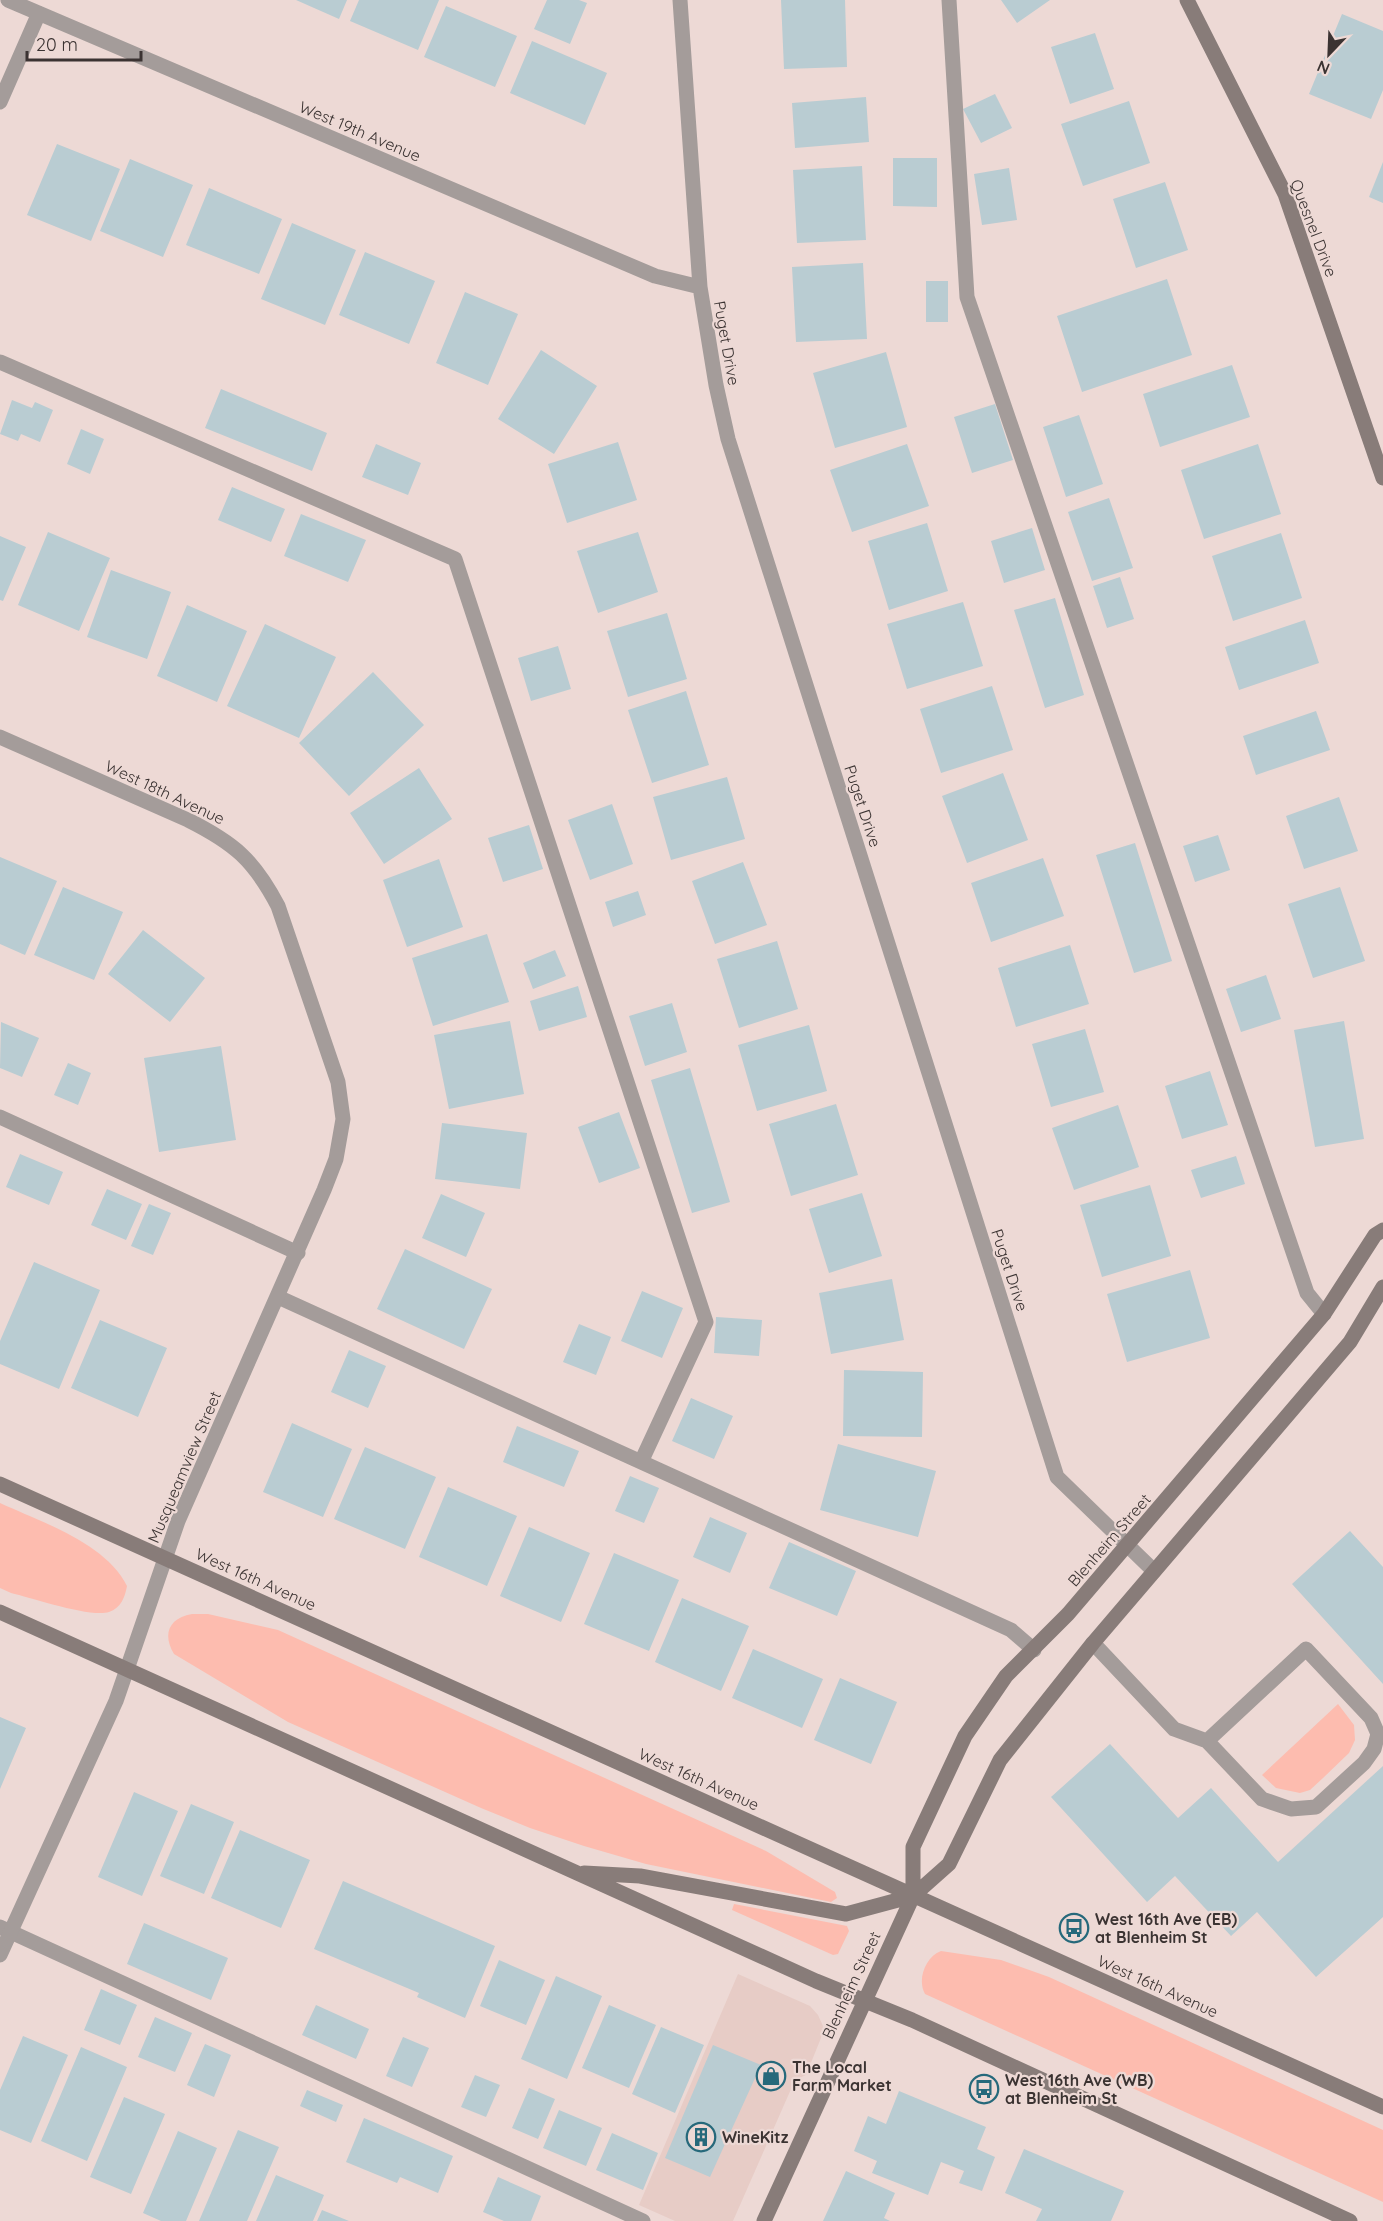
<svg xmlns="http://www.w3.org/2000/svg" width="1383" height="2221" font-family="Quicksand,sans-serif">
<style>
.built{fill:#e7ccc6}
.green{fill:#fdbcaf}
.building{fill:#b9ccd2}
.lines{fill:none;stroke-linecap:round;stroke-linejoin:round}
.lane{stroke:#a49c9a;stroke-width:15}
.street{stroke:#a49c9a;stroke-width:15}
.secondary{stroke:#887c79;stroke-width:15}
.labels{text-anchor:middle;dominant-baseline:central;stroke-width:4.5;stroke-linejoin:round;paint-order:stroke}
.street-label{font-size:16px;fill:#3b3332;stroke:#edd9d5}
.poi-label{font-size:16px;font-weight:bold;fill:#3b3332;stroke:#edd9d5;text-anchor:start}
</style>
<rect width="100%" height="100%" fill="#edd9d5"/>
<!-- built -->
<path class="built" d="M738,1974L810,2006L818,2015L823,2026L821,2038L806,2075L795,2080L733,2221H675L639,2205Z"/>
<!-- green -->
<path class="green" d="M0,1503C41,1522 106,1543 127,1586C125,1597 121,1608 109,1612C91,1618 32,1598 11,1593L0,1588Z
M192,1614H208L278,1630L766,1851L835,1892L837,1898L831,1902L646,1864L584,1846L530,1828L481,1808L288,1722L174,1654C162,1634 169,1618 192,1614Z
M1338,1704L1354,1725L1355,1740L1349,1753L1323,1778L1310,1790L1300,1793L1276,1788L1262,1775Z
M734,1904L847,1926L849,1931L838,1954L833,1955L732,1910Z
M941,1951L1001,1960L1049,1977L1383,2130V2202L925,1994C917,1980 925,1957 941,1951Z"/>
<!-- building -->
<path class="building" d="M296,0H347L339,19Z
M359,0H439L418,50L350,21Z
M547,0H579L587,3L570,44L534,29Z
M781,0H845L847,67L784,69Z
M1001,0H1050L1017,23Z
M446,6L517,36L495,87L424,57Z
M1342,14L1383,31V90L1371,119L1309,94Z
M1095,33L1114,89L1070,104L1051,47Z
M532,41L607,73L585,125L510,93Z
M995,94L1012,128L981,143L963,109Z
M866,97L869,142L795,148L792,103Z
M1129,101L1150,163L1083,186L1061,124Z
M57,144L120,169L91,241L27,215Z
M893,158H937V207L893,206Z
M130,159L193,185L163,257L100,231Z
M1383,162V203L1369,197Z
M862,166L866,240L797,243L793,170Z
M1009,168L1017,220L982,225L974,174Z
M1165,182L1188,250L1136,268L1113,199Z
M209,188L282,219L259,274L186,245Z
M292,223L356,250L325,325L261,299Z
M365,252L435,281L409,344L339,315Z
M863,263L867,339L796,342L792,267Z
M1167,279L1192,355L1082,392L1057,316Z
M926,281H948V322H926Z
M465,292L518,314L488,385L436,363Z
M541,350L597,386L554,454L498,419Z
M886,352L907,427L835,448L813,373Z
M1232,365L1250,417L1160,447L1143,394Z
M221,389L327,433L312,471L205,428Z
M12,400L32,408L35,402L53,410L40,442L21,434L18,441L0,434Z
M995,404L1013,460L972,473L954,417Z
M1079,415L1103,484L1066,497L1043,427Z
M81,429L104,439L90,474L67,464Z
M618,442L637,500L567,523L548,464Z
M376,444L421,463L408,495L362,477Z
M907,444L929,506L852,532L830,470Z
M1258,444L1281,514L1204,539L1181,470Z
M232,487L285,509L271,542L218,520Z
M1109,498L1133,568L1092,581L1068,512Z
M301,514L366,540L348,582L284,556Z
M927,523L948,591L889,610L868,541Z
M1032,528L1045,570L1004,583L991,541Z
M48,532L110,558L79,631L18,605Z
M638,532L658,592L598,613L577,551Z
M1281,533L1302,598L1233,621L1212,556Z
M0,536L26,547L3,601L0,600Z
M111,570L171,592L147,659L87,637Z
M1120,577L1134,619L1107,628L1093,586Z
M1055,598L1084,695L1045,708L1014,610Z
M963,602L983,666L907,689L887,624Z
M187,605L247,631L217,702L157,676Z
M667,613L687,679L628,697L607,631Z
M1305,620L1319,663L1239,690L1225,647Z
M265,624L336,657L299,738L227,706Z
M558,646L571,689L531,701L518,658Z
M373,672L424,725L349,796L299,743Z
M992,686L1013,750L941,773L920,709Z
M686,691L709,765L652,783L628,710Z
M1316,711L1330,750L1256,775L1243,736Z
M419,768L452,819L384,864L350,813Z
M1003,773L1028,840L967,863L942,796Z
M727,777L745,839L671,860L653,797Z
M1339,797L1358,851L1304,869L1286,816Z
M612,804L633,864L590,880L568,820Z
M529,825L543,869L503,882L488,838Z
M1218,835L1230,870L1195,882L1183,846Z
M1135,843L1172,961L1134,973L1096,855Z
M0,857L57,881L25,955L0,944Z
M1043,858L1064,916L991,942L971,883Z
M439,859L463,927L407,947L383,880Z
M743,862L767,925L715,944L692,881Z
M63,887L123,912L94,980L34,955Z
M1340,887L1365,961L1313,978L1288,904Z
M638,891L646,915L613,927L605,902Z
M143,930L205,978L170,1022L108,974Z
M487,934L509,1002L433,1026L412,958Z
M777,941L798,1009L739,1028L717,959Z
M1070,945L1089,1004L1016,1027L998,968Z
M555,950L566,976L533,989L523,963Z
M1266,975L1281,1019L1241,1032L1226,989Z
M578,986L587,1017L539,1031L530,1001Z
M672,1003L687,1052L645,1066L629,1016Z
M510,1021L524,1094L449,1109L434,1035Z
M1344,1021L1364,1139L1315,1147L1294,1030Z
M1,1022L39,1038L22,1077L0,1068Z
M809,1025L827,1091L757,1111L738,1045Z
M1085,1029L1104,1092L1051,1107L1032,1044Z
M221,1046L236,1140L159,1152L144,1058Z
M68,1063L91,1073L78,1105L54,1095Z
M690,1068L730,1202L692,1213L651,1080Z
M1210,1071L1228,1125L1182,1139L1165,1086Z
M836,1104L858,1175L791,1196L769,1124Z
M1118,1105L1139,1167L1074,1190L1052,1128Z
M619,1112L640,1168L599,1183L578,1127Z
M442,1123L527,1133L520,1189L435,1179Z
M20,1154L63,1172L49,1205L6,1187Z
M1236,1156L1245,1184L1201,1198L1191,1170Z
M1150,1185L1171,1256L1102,1277L1080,1205Z
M107,1189L142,1204L126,1240L91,1225Z
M862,1193L882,1256L829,1273L809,1209Z
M441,1194L485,1213L466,1257L422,1238Z
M149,1204L171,1213L153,1255L131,1246Z
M405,1249L492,1289L464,1349L377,1309Z
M34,1262L100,1290L59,1389L0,1364V1341Z
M1190,1270L1210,1338L1127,1362L1107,1294Z
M892,1279L904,1340L831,1354L819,1293Z
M642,1291L683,1308L662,1358L621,1341Z
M716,1317L762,1320L759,1356L714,1353Z
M100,1320L167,1348L138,1417L71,1388Z
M579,1324L611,1337L596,1375L563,1362Z
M349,1350L386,1366L368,1408L331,1392Z
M844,1370L923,1372L922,1437L843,1436Z
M691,1398L733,1416L714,1459L672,1441Z
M292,1423L352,1449L323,1517L263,1492Z
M517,1426L579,1451L564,1487L503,1462Z
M838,1444L936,1471L918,1537L820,1510Z
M365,1447L436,1477L405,1549L334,1519Z
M630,1476L659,1488L644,1523L615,1511Z
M448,1487L517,1516L487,1586L419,1557Z
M710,1517L747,1533L730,1573L693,1557Z
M529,1527L590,1553L561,1622L500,1596Z
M1350,1531L1383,1567V1684L1292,1584Z
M789,1542L856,1571L837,1616L769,1588Z
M614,1553L679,1580L649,1651L584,1624Z
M682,1598L749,1626L721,1691L655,1662Z
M753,1649L823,1679L802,1728L732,1698Z
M840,1678L897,1702L871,1764L814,1740Z
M0,1717L26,1728L0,1789Z
M1110,1744L1178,1818L1211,1788L1278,1862L1383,1766V1917L1316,1977L1257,1912L1231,1936L1175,1876L1147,1902L1051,1797Z
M134,1792L178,1811L142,1896L98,1877Z
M191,1804L234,1822L204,1894L160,1876Z
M240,1830L310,1860L281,1928L211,1898Z
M343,1881L495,1946L465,2018L417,1997L419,1993L314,1949Z
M144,1923L228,1958L211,2000L127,1964Z
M499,1960L545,1980L526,2025L480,2006Z
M556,1976L602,1996L567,2079L521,2059Z
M101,1989L137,2005L120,2045L84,2030Z
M316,2005L369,2029L356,2059L302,2035Z
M609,2005L656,2025L629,2088L582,2068Z
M155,2017L192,2033L175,2072L138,2057Z
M661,2027L704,2045L675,2113L632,2094Z
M23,2036L68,2055L31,2143L0,2130V2090Z
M403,2037L429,2048L412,2087L386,2076Z
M205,2044L231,2055L214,2097L187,2085Z
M713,2045L761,2065L710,2177L665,2158Z
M81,2047L127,2067L87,2161L41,2141Z
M475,2075L500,2085L486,2117L461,2107Z
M529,2088L555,2099L538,2139L512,2128Z
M307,2090L343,2105L336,2122L300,2106Z
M899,2091L986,2127L977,2149L995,2157L982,2191L959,2183L964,2171L941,2162L928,2195L872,2173L877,2161L854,2151L868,2116L886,2124Z
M124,2097L165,2114L131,2194L90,2177Z
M559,2110L602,2128L586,2166L543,2148Z
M364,2118L453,2156L438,2193L400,2177L397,2183L346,2162Z
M238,2130L279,2147L247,2221H199Z
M178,2131L217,2148L186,2221H161L143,2213Z
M612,2133L658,2153L643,2190L596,2170Z
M1024,2149L1124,2191L1111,2221H1036L1042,2209L1005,2193Z
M846,2171L895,2193L884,2218L890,2221H823Z
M276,2175L324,2195L313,2221H256Z
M498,2177L541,2196L531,2221H504L483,2212Z
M322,2210L349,2221H317Z"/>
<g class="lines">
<!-- lane -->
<path class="lane" d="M949,0L967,297L1307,1293L1324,1314
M0,362L455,559L706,1322L641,1462
M0,1117L298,1253
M278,1297L1011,1630L1034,1650
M1093,1643L1174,1729L1207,1741L1262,1799L1291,1809L1316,1807L1364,1763L1374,1749L1378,1734L1371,1718L1306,1649L1207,1741
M0,1927L643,2221"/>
<!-- street -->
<path class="street" d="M8,0L655,276L700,287
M680,0L700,287L716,385L728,439L1057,1477L1154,1571
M0,102L39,13
M0,737L188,820C234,843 254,860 278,906L338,1082L343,1119L336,1159L324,1190L178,1521L116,1701L0,1955"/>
<!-- secondary -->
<path class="secondary" d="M1187,0L1285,194L1383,478
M0,1484L1383,2107
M0,1612L816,1981L912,2020L1350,2221
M584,1873L640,1876L846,1914L913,1896
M913,1896V1847L965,1736L1006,1676L1068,1614L1324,1314L1375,1235L1383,1230
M764,2221L913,1896L949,1864L1000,1760L1093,1643L1350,1342L1383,1287"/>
</g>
<!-- icons -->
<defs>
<g id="bus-ring" transform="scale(1.5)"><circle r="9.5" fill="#edd9d5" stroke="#26697b" stroke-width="1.5"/><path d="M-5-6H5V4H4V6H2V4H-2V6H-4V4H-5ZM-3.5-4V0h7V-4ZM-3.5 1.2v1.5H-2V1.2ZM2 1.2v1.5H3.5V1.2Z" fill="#26697b"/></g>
<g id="shop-ring" transform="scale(1.5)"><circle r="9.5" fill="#edd9d5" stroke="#26697b" stroke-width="1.5"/><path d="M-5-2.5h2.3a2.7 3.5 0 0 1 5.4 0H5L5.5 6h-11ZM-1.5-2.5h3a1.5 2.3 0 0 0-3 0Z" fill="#26697b"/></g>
<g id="building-ring" transform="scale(1.5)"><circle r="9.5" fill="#edd9d5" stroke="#26697b" stroke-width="1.5"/><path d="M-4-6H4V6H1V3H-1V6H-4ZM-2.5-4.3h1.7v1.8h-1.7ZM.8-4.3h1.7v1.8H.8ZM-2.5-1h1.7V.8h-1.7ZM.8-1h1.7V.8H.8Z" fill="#26697b"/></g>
</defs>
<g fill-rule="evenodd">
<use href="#bus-ring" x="1074" y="1928"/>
<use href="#shop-ring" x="771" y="2076"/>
<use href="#bus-ring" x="984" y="2089"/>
<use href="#building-ring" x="701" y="2137"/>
</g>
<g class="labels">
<!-- street labels -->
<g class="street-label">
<text transform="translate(360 131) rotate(23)">West 19th Avenue</text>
<text transform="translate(1314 228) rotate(69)">Quesnel Drive</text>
<text transform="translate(727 343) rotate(80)">Puget Drive</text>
<text transform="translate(165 792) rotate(25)">West 18th Avenue</text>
<text transform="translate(863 806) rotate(72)">Puget Drive</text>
<text transform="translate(1010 1270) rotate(72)">Puget Drive</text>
<text transform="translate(184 1467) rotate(-67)">Musqueamview Street</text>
<text transform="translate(1109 1540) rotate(-49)">Blenheim Street</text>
<text transform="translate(256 1579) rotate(24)">West 16th Avenue</text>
<text transform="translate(699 1779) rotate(24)">West 16th Avenue</text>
<text transform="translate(851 1985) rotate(-65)">Blenheim Street</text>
<text transform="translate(1158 1986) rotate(24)">West 16th Avenue</text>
</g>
<!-- poi labels -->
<g class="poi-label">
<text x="1095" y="1919">West 16th Ave (EB)<tspan x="1095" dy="18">at Blenheim St</tspan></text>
<text x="792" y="2067">The Local<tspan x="792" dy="18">Farm Market</tspan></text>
<text x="1005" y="2080">West 16th Ave (WB)<tspan x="1005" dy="18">at Blenheim St</tspan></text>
<text x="722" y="2137">WineKitz</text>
</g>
</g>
<!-- north arrow -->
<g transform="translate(1329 54) rotate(203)" stroke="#edd9d5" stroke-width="4.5" paint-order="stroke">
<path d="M0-4.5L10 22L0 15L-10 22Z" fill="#3b3332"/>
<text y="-9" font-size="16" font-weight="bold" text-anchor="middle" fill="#3b3332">N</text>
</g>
<!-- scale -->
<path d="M27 51v9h114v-9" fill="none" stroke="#3b3332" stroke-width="3"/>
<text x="36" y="51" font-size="18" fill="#3b3332" stroke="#edd9d5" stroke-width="4.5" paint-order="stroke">20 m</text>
</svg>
